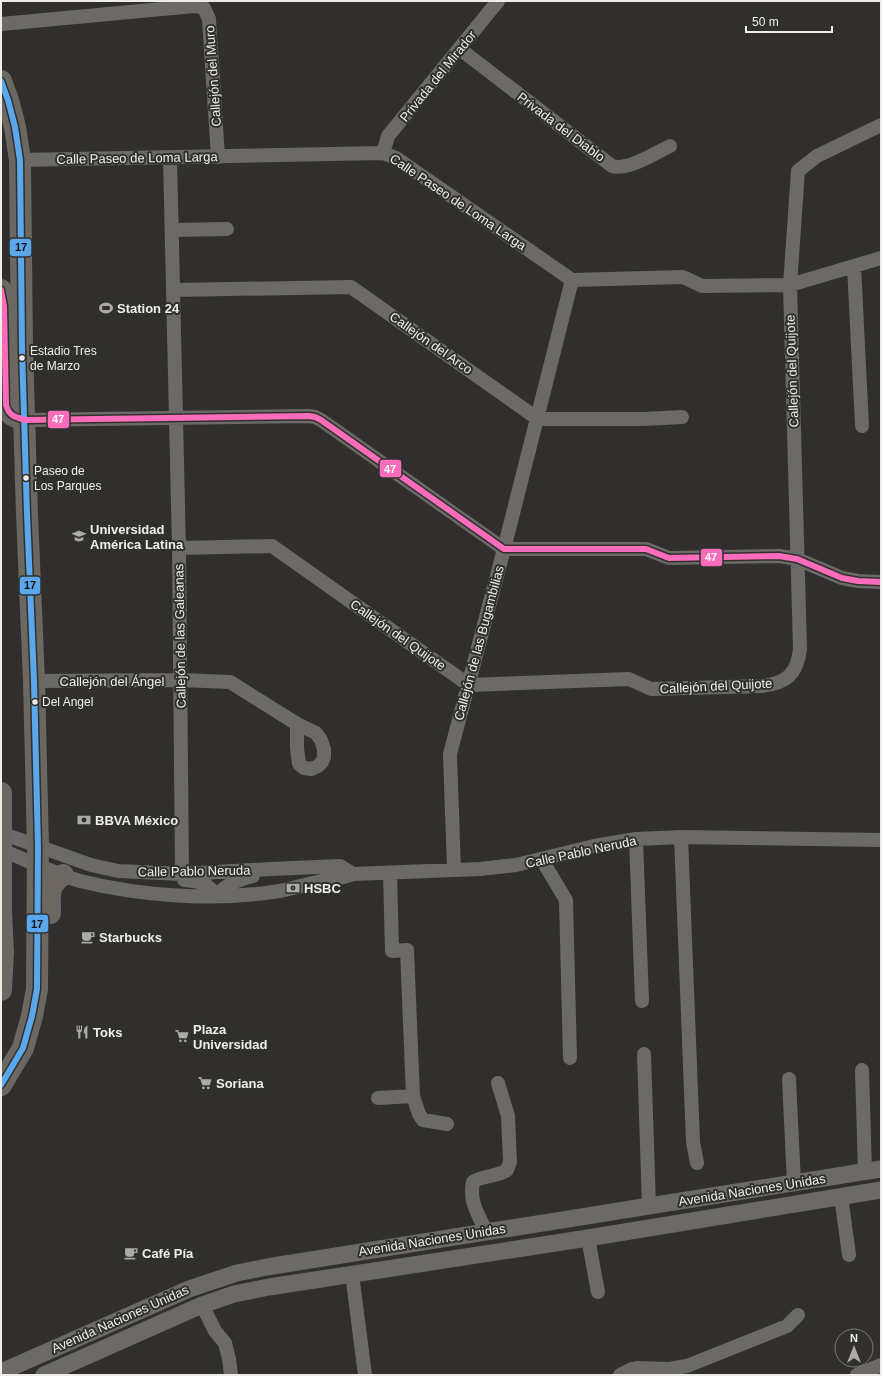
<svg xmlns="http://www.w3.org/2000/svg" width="882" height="1376" font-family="Arial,sans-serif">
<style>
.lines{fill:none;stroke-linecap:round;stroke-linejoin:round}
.minor{stroke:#6c6a68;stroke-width:14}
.tertiary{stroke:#6c6a68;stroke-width:17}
.primary{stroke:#6c6760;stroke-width:22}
.bus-1-casing{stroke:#31302c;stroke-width:9}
.bus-2-casing{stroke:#31302c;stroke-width:9}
.bus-1{stroke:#5aa8eb;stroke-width:6}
.bus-2{stroke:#fb6dba;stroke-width:6}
.bus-dot{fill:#eeedea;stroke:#31302c;stroke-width:1.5}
.labels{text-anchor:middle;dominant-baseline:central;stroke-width:4;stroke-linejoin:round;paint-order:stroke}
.bus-label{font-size:12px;fill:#eeedea;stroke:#31302c;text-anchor:start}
.street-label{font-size:13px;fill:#eeedea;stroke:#31302c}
.poi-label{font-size:13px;font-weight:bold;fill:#eeedea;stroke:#31302c;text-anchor:start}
.line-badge{stroke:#31302c;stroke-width:1.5}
.badge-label{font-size:11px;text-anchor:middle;font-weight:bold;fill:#fff}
.pale-badge-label{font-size:11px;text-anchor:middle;font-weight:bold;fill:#111}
</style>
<rect width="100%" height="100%" fill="#302f2d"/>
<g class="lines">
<!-- minor -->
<path class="minor" d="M1,24L194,6L204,8L209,19L218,157
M460,49L612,166C628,171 655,153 670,146
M383,153L388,136L498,1
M170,158L179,548L182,874
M20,160L383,153L396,158L572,280L683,277L702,286L790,285L881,258
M172,230L227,229
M854,266L862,426
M173,290L351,287L538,419H644L682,417
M25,420L309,416L315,417L321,420L504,549H646L669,558L779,556L797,559L842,578L858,581L881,582
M179,548L272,546L469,685L629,679L651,689L762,686C786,683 797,675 800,649L790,285L798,171L817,156L881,125
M34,681L181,680L230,682L297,724L316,733L321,740L324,749V757L322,762L318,766L311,769L304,768L299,764L297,748V724
M1,833L91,865L118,871L182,874L271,869L340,866L353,874
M681,837L693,1142L697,1163
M636,839L642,1001
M1,850C27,860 53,873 80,881C141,896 211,901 273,892C288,890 303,885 317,882C330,880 341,878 353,874L480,869L516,865L594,846L636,839L681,837L881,840
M542,860L566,900L570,1058
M454,870L450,754L504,549L572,280
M184,880C201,882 206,881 216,896C227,884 237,880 253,876
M644,1054L649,1206
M862,1070L865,1172
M789,1079L794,1183
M413,1096L419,1114L423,1120L447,1124
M378,1098L413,1096L407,950L392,951L390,873
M841,1196L849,1255
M486,1231C478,1214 469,1202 473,1182C483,1175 497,1177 507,1170L510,1162L508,1116L498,1083
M588,1238L598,1292
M352,1274L365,1375
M202,1305L215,1331L225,1343L229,1359L231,1375
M620,1375L632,1369L637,1368L669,1369L687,1366L787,1326L798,1315
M857,1375L881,1365"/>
<!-- tertiary -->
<path class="tertiary" d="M1,1372L189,1289L237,1273L267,1267L881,1169
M44,1375L202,1305L234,1294L269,1287L588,1238L881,1190"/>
<!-- primary -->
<path class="primary" d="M1,81L8,100L15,127L20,160L22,349L27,514L34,681L38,847L37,989L32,1016L23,1048L1,1085
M1,290L4,306L6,405C9,416 15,417 25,420
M1,793V912L3,952L1,990
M50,913C50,895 47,886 63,875"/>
<!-- bus-1 casing -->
<g class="bus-1-casing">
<path id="bus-1" d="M1,81L8,100L15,127L20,160L22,349L27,514L34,681L38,847L37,989L32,1016L23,1048L1,1085"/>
</g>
<!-- bus-2 casing -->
<g class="bus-2-casing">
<path id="bus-2" d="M1,290L4,306L6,405C9,416 15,417 25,420L309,416L315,417L321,420L504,549H646L669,558L779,556L797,559L842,578L858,581L881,582"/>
</g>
<!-- bus-1 -->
<use href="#bus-1" class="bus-1"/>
<!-- bus-2 -->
<use href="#bus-2" class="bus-2"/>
</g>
<!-- icons -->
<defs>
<g id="stadium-bare" transform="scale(1.08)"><path d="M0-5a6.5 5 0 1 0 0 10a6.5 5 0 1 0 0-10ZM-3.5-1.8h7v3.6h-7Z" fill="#acaaa8" stroke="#31302c" stroke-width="2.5" paint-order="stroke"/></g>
<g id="school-bare" transform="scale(1.08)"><path d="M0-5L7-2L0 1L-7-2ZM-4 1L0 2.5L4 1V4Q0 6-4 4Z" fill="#acaaa8" stroke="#31302c" stroke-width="2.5" paint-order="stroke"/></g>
<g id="bank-bare" transform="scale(1.08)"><path d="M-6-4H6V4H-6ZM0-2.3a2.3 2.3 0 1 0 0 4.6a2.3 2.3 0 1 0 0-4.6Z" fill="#acaaa8" stroke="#31302c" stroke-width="2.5" paint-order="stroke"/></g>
<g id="cafe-bare" transform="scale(1.08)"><path d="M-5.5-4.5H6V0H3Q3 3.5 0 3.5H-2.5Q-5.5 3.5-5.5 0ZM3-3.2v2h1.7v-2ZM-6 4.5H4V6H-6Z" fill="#acaaa8" stroke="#31302c" stroke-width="2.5" paint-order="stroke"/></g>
<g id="restaurant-bare" transform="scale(1.08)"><path d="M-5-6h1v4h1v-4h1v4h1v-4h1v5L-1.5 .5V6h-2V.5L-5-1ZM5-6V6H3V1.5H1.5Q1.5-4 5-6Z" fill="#acaaa8" stroke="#31302c" stroke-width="2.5" paint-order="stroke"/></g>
<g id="supermarket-bare" transform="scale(1.08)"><path d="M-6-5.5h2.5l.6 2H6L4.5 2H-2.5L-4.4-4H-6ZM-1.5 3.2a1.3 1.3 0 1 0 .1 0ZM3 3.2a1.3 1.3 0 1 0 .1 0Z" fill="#acaaa8" stroke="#31302c" stroke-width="2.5" paint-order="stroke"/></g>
</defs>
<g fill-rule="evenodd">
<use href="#stadium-bare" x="106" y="308"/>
<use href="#school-bare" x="79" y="536"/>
<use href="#bank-bare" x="84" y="820"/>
<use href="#bank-bare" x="293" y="888"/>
<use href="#cafe-bare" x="88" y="937"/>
<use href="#restaurant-bare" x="82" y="1032"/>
<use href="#supermarket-bare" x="182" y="1036"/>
<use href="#supermarket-bare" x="205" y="1083"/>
<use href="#cafe-bare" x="131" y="1253"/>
</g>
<!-- markers -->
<g class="bus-dot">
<circle cx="22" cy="358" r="3.5"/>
<circle cx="26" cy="478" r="3.5"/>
<circle cx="35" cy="702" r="3.5"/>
</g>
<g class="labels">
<!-- bus labels -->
<g class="bus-label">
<text x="30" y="351">Estadio Tres<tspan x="30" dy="15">de Marzo</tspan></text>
<text x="34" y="471">Paseo de<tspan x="34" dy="15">Los Parques</tspan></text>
<text x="42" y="702">Del Angel</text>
</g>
<!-- street labels -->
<g class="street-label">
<text transform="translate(213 76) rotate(-94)">Callejón del Muro</text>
<text transform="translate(438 76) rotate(-51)">Privada del Mirador</text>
<text transform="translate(561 127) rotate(37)">Privada del Diablo</text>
<text transform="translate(137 158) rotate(-1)">Calle Paseo de Loma Larga</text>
<text transform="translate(458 202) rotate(34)">Calle Paseo de Loma Larga</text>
<text transform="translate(431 343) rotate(35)">Callejón del Arco</text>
<text transform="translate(792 371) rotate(-92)">Callejón del Quijote</text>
<text transform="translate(398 635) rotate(35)">Callejón del Quijote</text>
<text transform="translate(180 636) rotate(-91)">Callejón de las Galeanas</text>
<text transform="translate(479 643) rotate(-75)">Callejón de las Bugambilias</text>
<text x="112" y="681">Callejón del Ángel</text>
<text transform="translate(716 686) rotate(-3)">Callejón del Quijote</text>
<text transform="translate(581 852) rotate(-12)">Calle Pablo Neruda</text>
<text transform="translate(194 871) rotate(-1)">Calle Pablo Neruda</text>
<text transform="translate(752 1190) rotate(-9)">Avenida Naciones Unidas</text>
<text transform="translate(432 1240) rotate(-9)">Avenida Naciones Unidas</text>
<text transform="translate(120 1319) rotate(-24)">Avenida Naciones Unidas</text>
</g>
<!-- poi labels -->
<g class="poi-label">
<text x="117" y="308">Station 24</text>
<text x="90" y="529">Universidad<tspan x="90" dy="15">América Latina</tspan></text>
<text x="95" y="820">BBVA México</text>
<text x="304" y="888">HSBC</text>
<text x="99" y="937">Starbucks</text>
<text x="193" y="1029">Plaza<tspan x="193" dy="15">Universidad</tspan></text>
<text x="93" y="1032">Toks</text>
<text x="216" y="1083">Soriana</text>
<text x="142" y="1253">Café Pía</text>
</g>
</g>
<g class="line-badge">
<rect x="9" y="238" width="23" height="19" rx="4" fill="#5aa8eb"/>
<rect x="47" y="410" width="23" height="19" rx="4" fill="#fb6dba"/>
<rect x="379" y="459" width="23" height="19" rx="4" fill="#fb6dba"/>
<rect x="700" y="548" width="23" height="19" rx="4" fill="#fb6dba"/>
<rect x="19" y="576" width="22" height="19" rx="4" fill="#5aa8eb"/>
<rect x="26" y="914" width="23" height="19" rx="4" fill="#5aa8eb"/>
</g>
<g class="badge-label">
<text x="58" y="423">47</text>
<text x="390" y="473">47</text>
<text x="711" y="561">47</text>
</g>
<g class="pale-badge-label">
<text x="21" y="251">17</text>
<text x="30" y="589">17</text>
<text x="37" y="928">17</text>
</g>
<!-- border -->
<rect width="882" height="1376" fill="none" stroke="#eeedea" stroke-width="4"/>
<!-- north arrow -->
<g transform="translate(854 1348)"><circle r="19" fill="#31302c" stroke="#7d7c78"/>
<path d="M0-3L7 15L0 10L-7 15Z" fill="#acaaa8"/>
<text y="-6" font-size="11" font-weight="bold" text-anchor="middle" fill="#eeedea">N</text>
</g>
<!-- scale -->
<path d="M746 26v6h86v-6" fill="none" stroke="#eeedea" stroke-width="2"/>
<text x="752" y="26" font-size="12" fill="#eeedea" stroke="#31302c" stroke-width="3" paint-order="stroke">50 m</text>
</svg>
